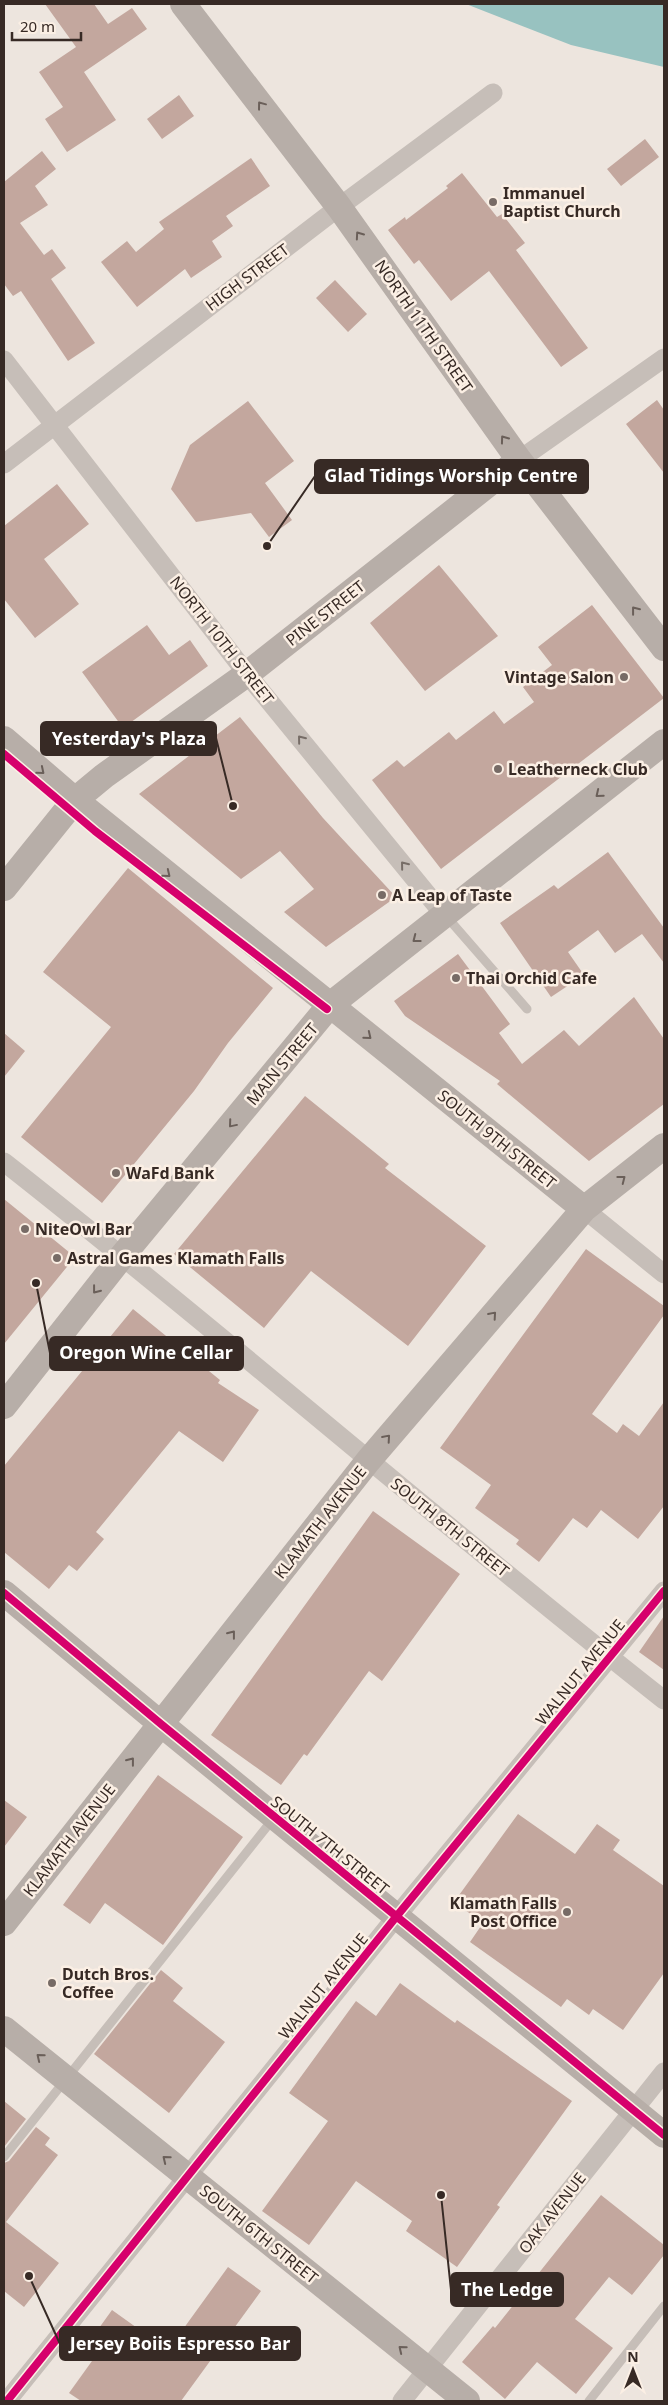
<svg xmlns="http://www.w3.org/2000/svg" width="668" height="2405" font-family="'Noto Sans',sans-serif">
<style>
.water{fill:#98c2c0}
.building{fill:#c3a79e}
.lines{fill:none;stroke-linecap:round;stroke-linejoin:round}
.lane{stroke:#c6beb8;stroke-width:9}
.street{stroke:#c6beb8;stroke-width:19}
.secondary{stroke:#b7aea8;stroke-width:26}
.cycleway-casing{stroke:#fbefe4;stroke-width:11}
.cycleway{stroke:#d6006c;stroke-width:8}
.oneway{stroke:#6a5f59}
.oneway2{stroke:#776d67}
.poi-dot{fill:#776b66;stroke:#fbefe4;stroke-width:2}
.labels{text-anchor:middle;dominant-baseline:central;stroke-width:5;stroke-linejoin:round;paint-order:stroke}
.poi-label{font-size:16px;font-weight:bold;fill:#372a25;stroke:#fbefe4;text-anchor:start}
.street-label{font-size:16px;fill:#372a25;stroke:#fbefe4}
.leader{fill:none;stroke:#372a25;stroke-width:2}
.callout-dot{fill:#372a25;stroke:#fbefe4;stroke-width:2}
.callout{fill:#372a25;stroke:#372a25;stroke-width:2}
.callout-label{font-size:18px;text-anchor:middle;font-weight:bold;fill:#fff}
</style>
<rect width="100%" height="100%" fill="#ede5de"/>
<!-- water -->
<path class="water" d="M466,4H664V67L571,45Z"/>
<!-- building -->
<path class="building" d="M45,4H94L108,24L132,8L147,29L84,72L116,120L67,152L45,119L63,107L39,72L76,47Z
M179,95L194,116L162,139L147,119Z
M645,139L659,157L621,186L607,169Z
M42,151L56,169L35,186L48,205L20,223L44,255L52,249L66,268L51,279L95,343L68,361L21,291L13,296L4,284V182Z
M251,158L270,186L226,216L233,226L212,241L222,257L191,278L185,269L137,307L101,262L127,241L136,252L164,229L159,222Z
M462,173L497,217L502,214L525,243L516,250L588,348L561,367L489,271L451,301L419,260L414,264L388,230L405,217L406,220L448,188L446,186Z
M335,280L367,314L348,332L316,298Z
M657,400L664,410V473L626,424Z
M248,401L294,461L265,483L292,520L269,537L251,513L196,522L171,489L190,445Z
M57,484L89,524L44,559L79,604L35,638L4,599V526Z
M439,565L498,636L425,691L370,623Z
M592,605L664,698L441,869L372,780L397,760L404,767L449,732L456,740L494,711L504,724L534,702L523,687L552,665L538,647Z
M147,625L169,655L190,640L208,666L123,728L82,672Z
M240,717L323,818L396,897L326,947L284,912L314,889L280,851L241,879L139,794Z
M608,852L664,928V963L642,934L615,953L598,930L568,952L584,975L551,997L500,923L554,885L558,889Z
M128,868L273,988L228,1043L194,1091L102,1203L21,1137L111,1027L43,972Z
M458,954L510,1024L499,1033L522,1064L564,1030L579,1046L634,997L664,1039V1104L589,1161L497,1084L500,1081L405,1016L394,1001Z
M4,1033L25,1051L4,1077Z
M305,1096L389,1164L385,1168L486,1246L408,1346L311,1271L264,1328L174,1254Z
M4,1199L75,1257L4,1344Z
M586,1249L664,1306V1315L592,1414L617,1433L623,1424L639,1436L664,1402V1506L638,1539L601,1510L587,1528L573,1518L539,1562L516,1544L519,1540L475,1508L491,1485L440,1448Z
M133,1309L220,1380L218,1383L259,1410L223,1462L179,1431L96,1532L104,1539L77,1571L69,1565L49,1589L4,1552V1466Z
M373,1511L460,1574L382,1681L369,1671L307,1756L304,1754L281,1785L211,1735Z
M664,1616V1670L639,1652Z
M158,1775L243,1837L163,1945L105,1903L90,1924L63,1905Z
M4,1800L27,1817L4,1847Z
M518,1814L575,1854L597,1824L620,1840L613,1850L664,1886V1973L623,2030L593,2009L589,2015L567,1999L561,2007L470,1942L483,1923L454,1902Z
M161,1970L183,1988L173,2001L225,2042L169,2113L94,2054Z
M400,1983L455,2023L457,2020L572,2101L497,2205L500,2207L457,2267L406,2231L412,2221L356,2181L309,2245L262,2211L328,2121L289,2093L356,2001L376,2016Z
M4,2101L26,2119L4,2147Z
M36,2127L50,2138L45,2145L58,2155L6,2222L59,2263L24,2307L4,2291V2163L9,2161Z
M601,2195L664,2245V2255L632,2295L609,2277L575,2319L613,2348L576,2394L537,2362L505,2399L462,2362L493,2326L495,2328Z
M228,2267L261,2291L181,2401H81L69,2393L92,2361L81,2353L112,2310L168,2350Z"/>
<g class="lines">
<!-- lane -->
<path class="lane" d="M446,916L527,1009
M4,2157L273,1819
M589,2401L664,2306"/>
<!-- street -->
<path class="street" d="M4,360L247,674L445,916
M519,460L664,358
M4,464L339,207L493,93
M4,1162C227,1337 441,1525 664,1700
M584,1209L664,1274
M7,2401L396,1917L664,1591
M402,2401L664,2072"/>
<!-- secondary -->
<path class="secondary" d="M183,4L339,207L519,460L664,648
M4,739L75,800L584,1209
M4,888L75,800L104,776L247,674L519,460
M4,1406L123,1255L330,1005L664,742
M4,1593L161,1724L664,2135
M4,1923L368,1461L584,1209L664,1146
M4,2029L467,2401"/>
<!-- cycleway casing -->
<g class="cycleway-casing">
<path id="cycleway" d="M4,754L95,831L327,1009
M4,1593L161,1724L664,2135
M7,2401L396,1917L664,1591"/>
</g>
<!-- cycleway -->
<use href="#cycleway" class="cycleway"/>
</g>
<!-- one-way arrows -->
<defs><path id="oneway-chevron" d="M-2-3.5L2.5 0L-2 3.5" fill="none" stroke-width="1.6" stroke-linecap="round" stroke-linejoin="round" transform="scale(1.25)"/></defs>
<g class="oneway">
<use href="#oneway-chevron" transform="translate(261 105) rotate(-127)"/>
<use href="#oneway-chevron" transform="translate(359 235) rotate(-125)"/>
<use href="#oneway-chevron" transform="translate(504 439) rotate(-126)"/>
<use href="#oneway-chevron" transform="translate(635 610) rotate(-128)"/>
<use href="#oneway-chevron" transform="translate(41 771) rotate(40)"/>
<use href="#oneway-chevron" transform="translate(599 794) rotate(141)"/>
<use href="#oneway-chevron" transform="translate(167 874) rotate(39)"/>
<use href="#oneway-chevron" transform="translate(416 939) rotate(142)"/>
<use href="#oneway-chevron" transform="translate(368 1036) rotate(39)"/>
<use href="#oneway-chevron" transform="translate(232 1124) rotate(130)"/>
<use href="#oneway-chevron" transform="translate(622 1179) rotate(-38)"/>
<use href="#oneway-chevron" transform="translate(96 1290) rotate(128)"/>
<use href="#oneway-chevron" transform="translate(493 1315) rotate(-49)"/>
<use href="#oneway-chevron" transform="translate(387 1438) rotate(-49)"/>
<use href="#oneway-chevron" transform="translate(232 1634) rotate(-52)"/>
<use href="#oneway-chevron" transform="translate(131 1761) rotate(-52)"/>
<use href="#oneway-chevron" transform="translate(40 2057) rotate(-141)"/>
<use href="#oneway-chevron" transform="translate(166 2159) rotate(-141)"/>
<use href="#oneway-chevron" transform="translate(402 2349) rotate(-141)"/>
</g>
<g class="oneway2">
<use href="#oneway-chevron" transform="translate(301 739) rotate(-129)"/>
<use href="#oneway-chevron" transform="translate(404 865) rotate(-129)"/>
</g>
<!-- markers -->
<g class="poi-dot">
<circle cx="493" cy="202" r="5"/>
<circle cx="624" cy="677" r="5"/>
<circle cx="498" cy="769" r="5"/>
<circle cx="382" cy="895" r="5"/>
<circle cx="456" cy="978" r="5"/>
<circle cx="116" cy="1173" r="5"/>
<circle cx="25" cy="1229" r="5"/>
<circle cx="57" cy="1258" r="5"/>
<circle cx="567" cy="1912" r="5"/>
<circle cx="52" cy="1983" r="5"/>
</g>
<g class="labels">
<!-- poi labels -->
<g class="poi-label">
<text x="503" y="193">Immanuel<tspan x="503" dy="18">Baptist Church</tspan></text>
<text x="614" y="677" text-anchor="end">Vintage Salon</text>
<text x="508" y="769">Leatherneck Club</text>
<text x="392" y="895">A Leap of Taste</text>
<text x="466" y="978">Thai Orchid Cafe</text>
<text x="126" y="1173">WaFd Bank</text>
<text x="35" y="1229">NiteOwl Bar</text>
<text x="67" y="1258">Astral Games Klamath Falls</text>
<text x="557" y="1903" text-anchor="end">Klamath Falls<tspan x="557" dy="18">Post Office</tspan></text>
<text x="62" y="1974">Dutch Bros.<tspan x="62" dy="18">Coffee</tspan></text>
</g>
<!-- street labels -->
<g class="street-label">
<text transform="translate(247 277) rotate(-37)">HIGH STREET</text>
<text transform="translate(424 326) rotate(55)">NORTH 11TH STREET</text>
<text transform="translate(325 613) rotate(-38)">PINE STREET</text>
<text transform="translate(222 640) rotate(52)">NORTH 10TH STREET</text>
<text transform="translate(282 1064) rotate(-50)">MAIN STREET</text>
<text transform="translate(497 1139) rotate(39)">SOUTH 9TH STREET</text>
<text transform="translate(320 1522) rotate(-52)">KLAMATH AVENUE</text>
<text transform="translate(450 1527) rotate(39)">SOUTH 8TH STREET</text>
<text transform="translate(580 1672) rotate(-51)">WALNUT AVENUE</text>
<text transform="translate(69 1840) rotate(-52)">KLAMATH AVENUE</text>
<text transform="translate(330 1845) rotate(39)">SOUTH 7TH STREET</text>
<text transform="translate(323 1986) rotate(-51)">WALNUT AVENUE</text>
<text transform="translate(552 2213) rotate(-52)">OAK AVENUE</text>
<text transform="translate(259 2234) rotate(39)">SOUTH 6TH STREET</text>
</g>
</g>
<!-- callouts -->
<path class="leader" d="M267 546L315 476M233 806L216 738M36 1283L50 1353M441 2195L451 2290M29 2276L60 2344"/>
<g class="callout-dot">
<circle cx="267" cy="546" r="5"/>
<circle cx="233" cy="806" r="5"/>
<circle cx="36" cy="1283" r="5"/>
<circle cx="441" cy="2195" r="5"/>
<circle cx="29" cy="2276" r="5"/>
</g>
<g class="callout">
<rect x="315" y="460" width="273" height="33" rx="5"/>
<rect x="41" y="722" width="175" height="33" rx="5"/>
<rect x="50" y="1337" width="193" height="33" rx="5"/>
<rect x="451" y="2273" width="112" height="33" rx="5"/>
<rect x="60" y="2327" width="240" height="33" rx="5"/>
</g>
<g class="callout-label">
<text x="451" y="482">Glad Tidings Worship Centre</text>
<text x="129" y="745">Yesterday's Plaza</text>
<text x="146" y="1359">Oregon Wine Cellar</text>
<text x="507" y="2296">The Ledge</text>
<text x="180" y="2350">Jersey Boiis Espresso Bar</text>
</g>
<!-- border -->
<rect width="668" height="2405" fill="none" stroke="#372a25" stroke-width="10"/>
<!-- north arrow -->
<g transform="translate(633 2370)" stroke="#fbefe4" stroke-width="4" paint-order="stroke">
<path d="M0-4L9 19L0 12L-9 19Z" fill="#372a25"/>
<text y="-8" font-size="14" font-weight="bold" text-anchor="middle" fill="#372a25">N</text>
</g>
<!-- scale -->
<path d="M12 32v8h69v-8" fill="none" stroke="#372a25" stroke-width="2.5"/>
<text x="20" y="32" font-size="15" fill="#372a25" stroke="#fbefe4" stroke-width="4" paint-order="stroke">20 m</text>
</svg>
